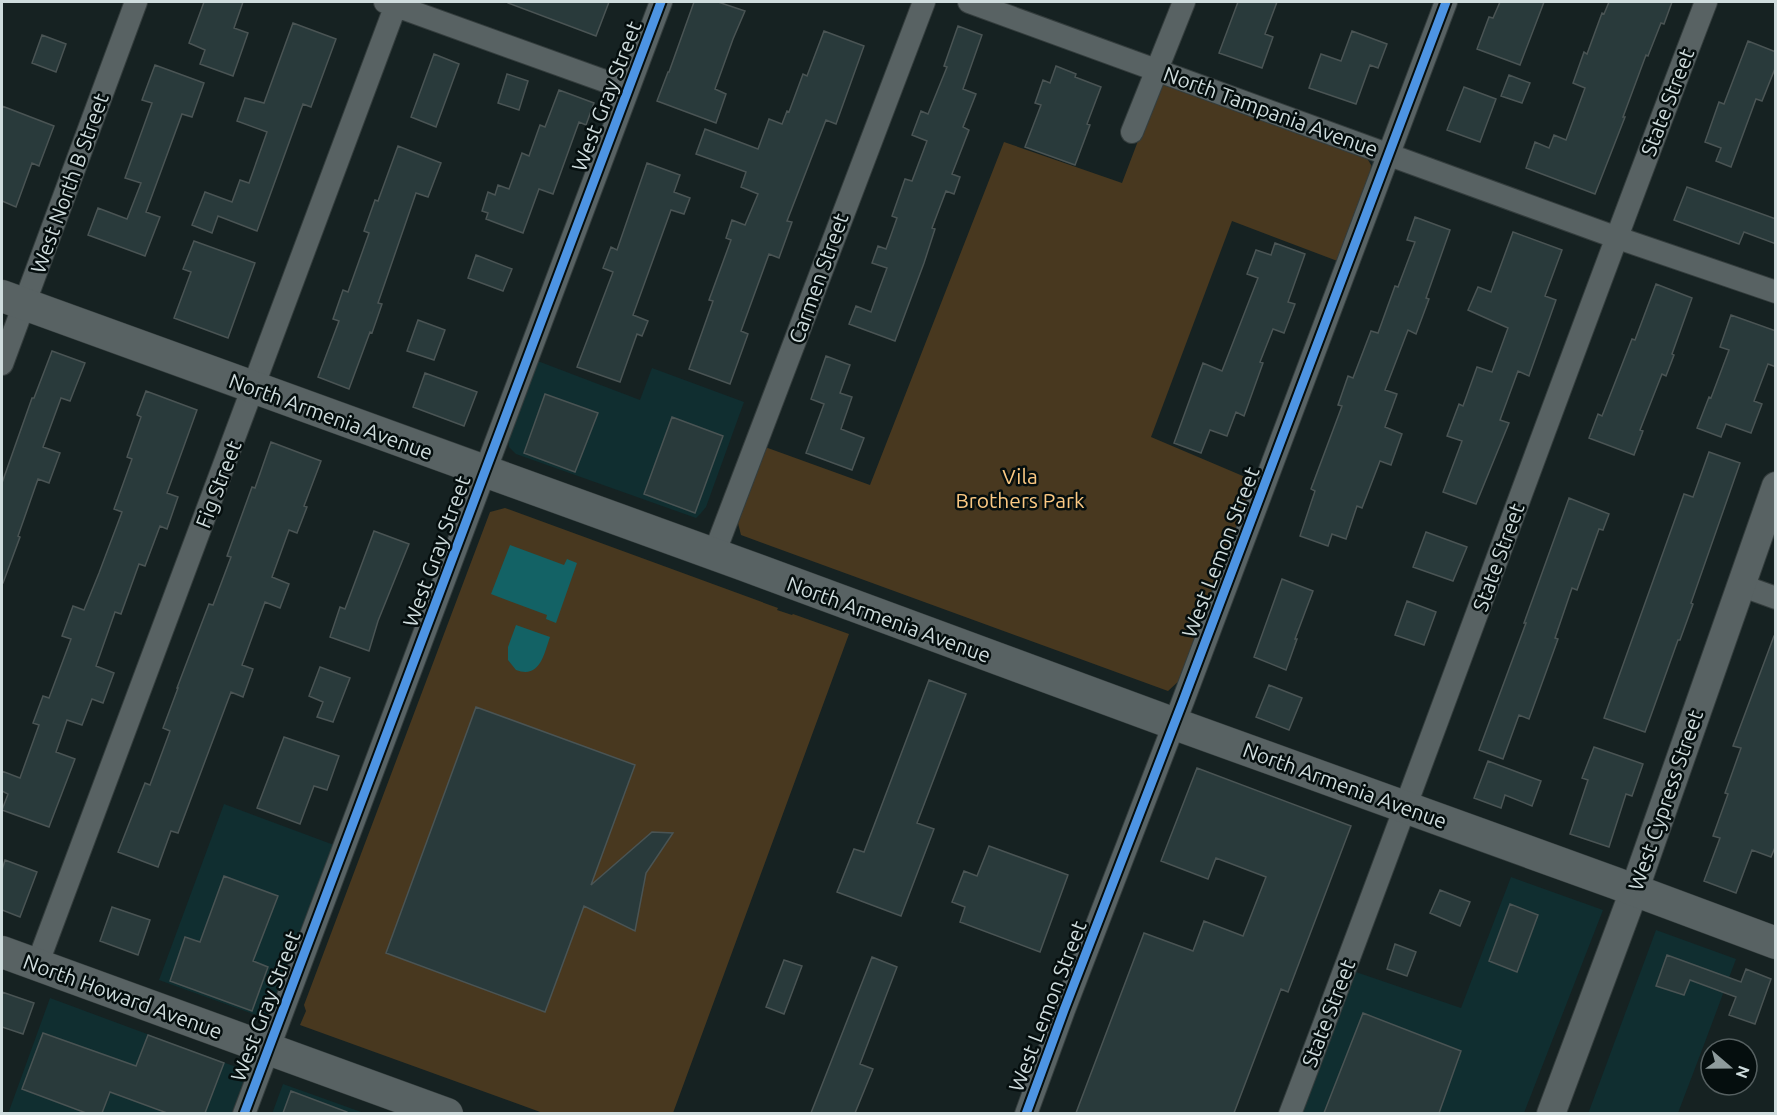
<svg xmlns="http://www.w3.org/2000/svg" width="1777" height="1115" font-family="Ubuntu,sans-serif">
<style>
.built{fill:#102e30}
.green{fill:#48381f}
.water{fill:#136265}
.building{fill:#293a3b;stroke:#4a5454;stroke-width:1.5}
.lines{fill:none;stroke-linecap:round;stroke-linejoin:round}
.minor-casing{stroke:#343d3d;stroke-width:24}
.tertiary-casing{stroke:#343d3d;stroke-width:30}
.secondary-casing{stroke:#343d3d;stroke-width:33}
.minor{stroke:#586263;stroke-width:22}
.tertiary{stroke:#586263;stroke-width:28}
.secondary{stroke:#586263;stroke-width:32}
.cycleway-casing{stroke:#050e0e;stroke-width:13}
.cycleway{stroke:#4d94e3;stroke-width:9}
.labels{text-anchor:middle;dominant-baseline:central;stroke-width:5;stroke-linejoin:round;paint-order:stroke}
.street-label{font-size:21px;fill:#cfdcdd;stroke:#050e0e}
.park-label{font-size:21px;fill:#fcc983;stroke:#050e0e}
</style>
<rect width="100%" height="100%" fill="#162222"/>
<!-- built -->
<path class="built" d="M535,360L640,400L652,368L744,402L706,507L701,513L696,518L516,454L509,447L508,437Z
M224,804L334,845L267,1019L159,980Z
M1511,877L1603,910L1524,1113L1300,1114L1353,971L1461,1008Z
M1656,930L1736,959L1705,1042L1678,1113L1588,1114Z
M50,998L247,1071L232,1113L8,1114Z
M283,1084L364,1113L272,1114Z"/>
<!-- green -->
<path class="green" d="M1163,82L1364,153L1371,165L1370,176L1340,262L1232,221L1151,437L1257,482L1182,678L1168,691L741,535L738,523L765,447L870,485L1004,142L1122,183L1157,91Z
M505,508L778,608L777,610L792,615L793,614L849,634L673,1113H543L300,1025L306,1011L304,1005L490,512Z"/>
<!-- water -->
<path class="water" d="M510,545L564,565L567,559L577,563L556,623L546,619L547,615L491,594Z
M516,625L550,637C544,654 540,679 516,670L508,660V647Z"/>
<!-- building -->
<path class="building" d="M204,2H243L234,28L248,33L233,76L200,64L205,50L189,43Z
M508,2H609L596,36L508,3Z
M694,2H718L745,11L733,39L715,89L726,94L716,123L657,101L668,72H669Z
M1238,2H1277L1265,34L1273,37L1262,68L1219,53Z
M1500,2H1544L1520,65L1477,49L1489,17L1493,18Z
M1609,2H1672L1664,24L1661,23L1648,56L1646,55L1623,117H1625L1595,194L1526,168L1535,142L1549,148L1554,135L1566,140L1585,88L1573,83L1584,52L1587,54L1602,13L1604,14Z
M293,23L336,39L311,107L303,104L257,231L218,216L212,233L192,225L205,192L232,202L240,180L249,183L267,132L237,121L245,98L264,103Z
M958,26L982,35L963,89L976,94L963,127L969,130L952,174L960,177L954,194L946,191L932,228L935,229L924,263L895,341L849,324L856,306L871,312L877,295L887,268L872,263L878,246L886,249L897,218L892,216L905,179L912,181L927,141L912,135L921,111L928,114L947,67L944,66Z
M824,31L864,46L836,124L826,120L787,221L792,222L779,258L769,254L741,331L748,334L730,384L689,369L713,301L709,300L731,240L726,238L732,220L745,225L758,194L741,187L746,172L696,154L705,129L758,149L769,119L782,124L787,111L789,112L803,74L807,76Z
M1352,31L1387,44L1378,68L1370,65L1356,104L1309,88L1321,54L1341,61Z
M42,35L66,44L56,72L32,63Z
M1748,41L1776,52V66L1762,101L1756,99L1731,167L1716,161L1721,148L1705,142L1719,102L1724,104Z
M434,54L459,64L436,127L411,117Z
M155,65L204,83L192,117L182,114L146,212L160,217L145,256L88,235L98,208L127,219L141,183L125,178L152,103L142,100Z
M1056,66L1076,74L1075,77L1101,87L1087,124L1090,125L1075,165L1025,147L1041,105L1035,103L1043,80L1050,83Z
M507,74L528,81L519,110L498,103Z
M1509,75L1530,83L1522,103L1501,96Z
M1464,87L1496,99L1480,142L1447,130Z
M559,90L594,103L586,125L579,122L553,194L539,189L523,233L486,219L488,213L482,211L488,192L495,195L498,185L509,189L522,153L529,156L540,125L545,127Z
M2,106L54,126L39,166L32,163L16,207L2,201Z
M398,146L441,163L428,197L416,193L378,303L382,304L372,333L370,332L349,389L318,377L339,321L333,319L343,290L348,292L369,233L364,231L375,200L378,201Z
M647,163L680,175L674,192L690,198L684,214L671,210L633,315L648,321L642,336L637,334L620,382L577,367L613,272L603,268L611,247L617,250Z
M1687,187L1776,219V244L1744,232L1739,244L1674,220Z
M1415,217L1450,230L1426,298L1429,299L1416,334L1408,330L1385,390L1397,394L1385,427L1402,434L1391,465L1380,461L1362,508L1357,506L1346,539L1332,534L1328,546L1300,536L1315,491L1311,489L1342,406L1338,405L1348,376L1353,378L1371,331L1378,333L1395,286L1398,287L1415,242L1407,240Z
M1513,232L1562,250L1545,296L1556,300L1529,376L1518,371L1500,420L1509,423L1476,504L1443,492L1462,441L1447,436L1459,404L1463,406L1477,367L1492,372L1508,328L1468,310L1478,287L1491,292Z
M194,241L255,263L228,338L174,318L191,272L183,269Z
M1275,243L1305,254L1288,302L1295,304L1284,333L1273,329L1260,362L1263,363L1244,416L1236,412L1227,436L1210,430L1201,453L1174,443L1203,363L1222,371L1258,278L1247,274L1256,250L1271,255Z
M476,255L512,269L503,291L468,278Z
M1656,284L1692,298L1672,354L1674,355L1666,376L1662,374L1640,430L1643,431L1634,455L1589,438L1598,414L1602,416L1632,339L1635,340Z
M1731,315L1776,331V367L1768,364L1754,401L1762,404L1751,433L1726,424L1721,437L1697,428L1709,397L1711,398L1729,350L1720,347Z
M418,320L445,330L434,360L407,351Z
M52,351L85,363L70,401L61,398L43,447L60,453L49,483L38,479L18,536L20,537L3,583H2V483L32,398H34Z
M826,356L850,365L840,393L852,397L841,429L864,438L852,470L806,453L824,404L811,399Z
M425,373L477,392L464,426L413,407Z
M146,391L197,410L167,493L178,497L167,529L160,526L145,566L139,564L121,614L115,612L96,666L114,673L103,703L92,699L82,725L67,720L56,752L75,759L49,827L2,810L8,794L2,791V771L20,778L39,725L33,723L43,696L49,698L71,639L62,636L73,606L84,610L99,573L122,512L114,509L132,459L127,457L141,417L137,415Z
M545,394L598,413L575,472L524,453Z
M672,417L723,436L695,513L644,494Z
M271,442L321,461L304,506L307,507L297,533L289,530L272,577L289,584L280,608L265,602L242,665L253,669L243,697L231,692L178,833L171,831L158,867L118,852L145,783L150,785L170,731L163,728L178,688H177L209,604L213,605L231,557L227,556L252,487L255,488Z
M1709,452L1740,463L1691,603L1693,604L1680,640H1678L1645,732L1604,718L1684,494L1693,497Z
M1569,498L1609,514L1603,530L1599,529L1577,590L1572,588L1555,638L1558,639L1529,719L1519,715L1503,759L1479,750L1526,623H1524Z
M374,531L409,544L378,621L369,651L330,637L340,607L345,609Z
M1426,532L1467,547L1453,581L1413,567Z
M1282,579L1313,591L1295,639H1297L1286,670L1254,657Z
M1407,601L1436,612L1424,645L1395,635Z
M1774,636H1776V845L1771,857L1752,850L1736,893L1704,881L1720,838L1713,836L1728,794L1725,793L1741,748L1733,746Z
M320,667L350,678L333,722L317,717L323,702L309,696Z
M929,680L966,694L917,823L934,829L901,916L837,892L854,849L864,852Z
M1269,685L1302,698L1289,730L1256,717Z
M476,707L635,765L591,885L652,832L673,833L646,873L635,931L584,906L545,1012L386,953Z
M284,737L339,756L327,790L314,786L300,824L257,808Z
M1594,747L1643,764L1632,796L1626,794L1609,847L1570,834L1588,780L1582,778Z
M1488,761L1541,781L1532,806L1505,795L1501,808L1474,798Z
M1197,768L1351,826L1288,992L1281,989L1234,1113H1076L1144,933L1193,951L1204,921L1243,936L1266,877L1216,858L1208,879L1161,861Z
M989,846L1068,875L1040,952L960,922L965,907L952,902L964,871L977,876Z
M5,860L37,872L20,917L2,910V870Z
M224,876L278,896L253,961L268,967L252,1011L170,981L185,937L200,942Z
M1440,890L1470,902L1460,926L1430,913Z
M1510,904L1538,915L1517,972L1489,961Z
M112,907L150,920L138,955L100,941Z
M1395,944L1416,952L1407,976L1387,969Z
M1667,955L1741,982L1746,969L1771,979L1755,1024L1729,1015L1736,997L1690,980L1684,995L1656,986Z
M872,957L897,967L860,1064L873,1069L855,1113H811Z
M784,960L802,966L784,1014L766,1007Z
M2,992L34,1003L23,1034L2,1027Z
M1363,1013L1461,1051L1439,1113H1324Z
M43,1033L136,1066L148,1035L224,1063L205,1113H167L110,1092L102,1113H86L22,1089Z
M291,1091L347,1112V1113H283Z"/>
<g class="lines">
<!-- minor casing -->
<g class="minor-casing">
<path id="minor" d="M385,2L627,89
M969,2L1615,237L1776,292
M1132,132L1184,2
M2,364L136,2
M714,554L924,2
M1740,585L1776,598
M37,965L397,2
M244,1114L661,2
M1026,1114L1064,1010L1183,701L1446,2
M1290,1114C1431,744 1564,371 1706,2"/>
</g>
<!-- tertiary casing -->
<g class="tertiary-casing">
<path id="tertiary" d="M1551,1114L1634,891L1776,486"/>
</g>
<!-- secondary casing -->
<g class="secondary-casing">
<path id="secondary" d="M2,296L744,565L1175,724L1615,883L1776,943
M2,952L447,1114"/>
</g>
<!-- minor -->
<use href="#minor" class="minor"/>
<!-- tertiary -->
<use href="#tertiary" class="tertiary"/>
<!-- secondary -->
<use href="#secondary" class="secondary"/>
<!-- cycleway casing -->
<g class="cycleway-casing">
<path id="cycleway" d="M244,1114L661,2
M1026,1114L1064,1010L1183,701L1446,2"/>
</g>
<!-- cycleway -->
<use href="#cycleway" class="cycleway"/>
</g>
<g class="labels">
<!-- street labels -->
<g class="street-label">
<text transform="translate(606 96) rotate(-69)">West Gray Street</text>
<text transform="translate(1667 102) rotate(-69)">State Street</text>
<text transform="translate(1271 111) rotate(20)">North Tampania Avenue</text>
<text transform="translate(69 183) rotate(-70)">West North B Street</text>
<text transform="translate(818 278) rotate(-70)">Carmen Street</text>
<text transform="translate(331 416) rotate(20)">North Armenia Avenue</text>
<text transform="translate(218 484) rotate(-69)">Fig Street</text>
<text transform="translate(436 551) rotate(-70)">West Gray Street</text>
<text transform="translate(1220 552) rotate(-69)">West Lemon Street</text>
<text transform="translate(1498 557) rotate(-70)">State Street</text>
<text transform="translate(889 619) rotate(20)">North Armenia Avenue</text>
<text transform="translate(1345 785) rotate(20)">North Armenia Avenue</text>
<text transform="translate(1665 800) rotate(-71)">West Cypress Street</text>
<text transform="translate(123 996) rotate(20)">North Howard Avenue</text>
<text transform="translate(265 1006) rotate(-69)">West Gray Street</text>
<text transform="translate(1047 1006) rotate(-69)">West Lemon Street</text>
<text transform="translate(1328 1013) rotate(-69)">State Street</text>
</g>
<!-- park labels -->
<g class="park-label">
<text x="1020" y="476">Vila<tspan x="1020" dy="24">Brothers Park</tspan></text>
</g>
</g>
<!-- border -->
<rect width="1777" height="1115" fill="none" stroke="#cfdcdd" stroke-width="6"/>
<!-- north arrow -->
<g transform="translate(1729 1067) rotate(110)"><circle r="28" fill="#050e0e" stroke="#566061" stroke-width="1.5"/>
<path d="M0-4.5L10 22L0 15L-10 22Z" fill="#8e9b9c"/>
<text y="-9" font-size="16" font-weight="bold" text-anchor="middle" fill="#cfdcdd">N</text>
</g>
</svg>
